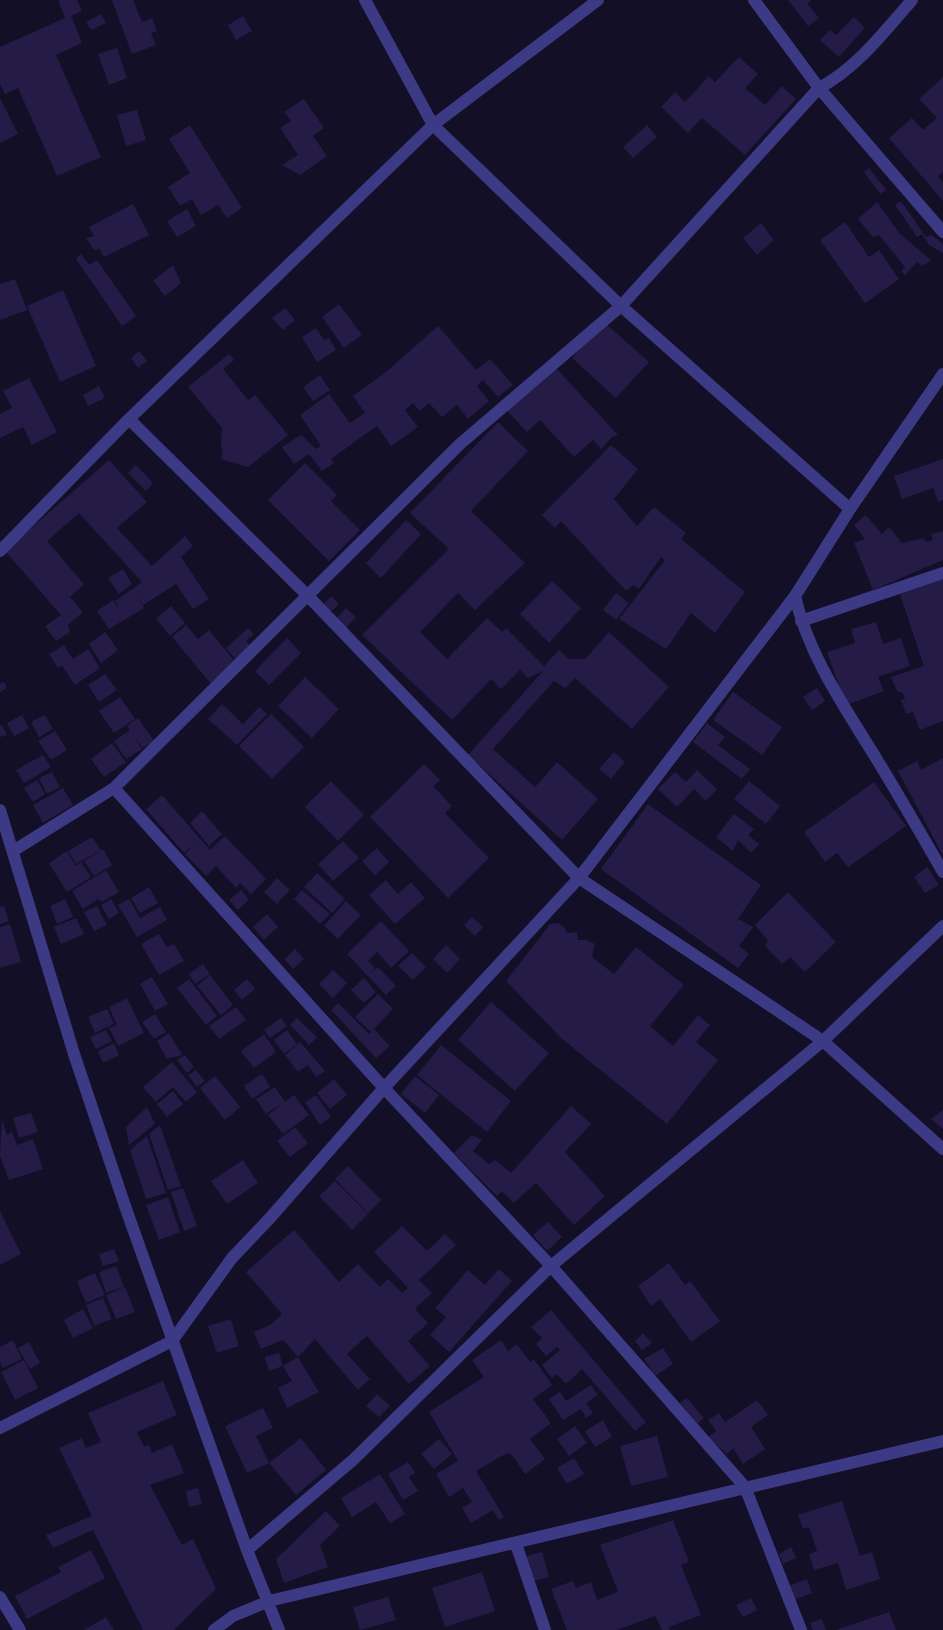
<svg xmlns="http://www.w3.org/2000/svg" width="943" height="1630" font-family="Ubuntu,sans-serif">
<style>
.building{fill:#241b47}
.lines{fill:none;stroke-linecap:round;stroke-linejoin:round}
.minor{stroke:#3d3a85;stroke-width:12}
</style>
<rect width="100%" height="100%" fill="#130f26"/>
<!-- building -->
<path class="building" d="M58,0H77L82,11L71,16L82,43L56,55L101,157L57,176L18,88L5,94L0,84V47L65,18Z
M112,0H133L142,22L152,18L157,31L151,33L156,45L132,54Z
M788,0H812L807,3L819,18L808,26Z
M101,14L106,23L91,30L86,22Z
M243,16L252,31L236,40L228,25Z
M854,17L865,28L839,57L820,40L830,30L836,35Z
M117,48L127,78L109,85L98,54Z
M739,57L758,74L745,88L765,105L782,86L796,99L745,155L702,118L688,133L661,107L675,92L685,102L709,76L715,82Z
M943,77V172L938,176L943,182V201L889,138L912,118L923,130L937,118L919,99Z
M0,98L18,134L0,143Z
M304,99L324,128L313,136L327,156L300,175L282,165L298,155L280,128L291,121L284,112Z
M137,110L146,140L126,146L117,115Z
M190,125L242,208L227,218L218,205L201,215L192,199L180,206L168,187L190,173L169,139Z
M647,125L657,137L633,158L623,147Z
M869,168L886,190L880,194L864,172Z
M901,201L926,237L932,235L943,244V253L929,245L922,234L917,237L895,205Z
M877,202L900,234L931,260L922,266L917,262L905,275L901,271L905,267L879,235L873,237L858,219Z
M133,204L149,235L104,257L100,249L94,250L86,238L94,236L89,227Z
M187,209L196,226L177,237L167,221Z
M845,222L869,257L879,250L899,279L865,303L820,240Z
M761,223L774,240L757,255L743,238Z
M81,254L89,265L97,260L136,316L122,326L76,259Z
M173,265L181,283L165,296L153,281Z
M15,279L27,310L0,320V284Z
M63,290L96,366L60,382L27,306Z
M339,304L362,335L344,348L322,317Z
M285,308L295,320L283,330L272,318Z
M604,322L649,362L616,398L572,358Z
M438,326L476,370L490,359L513,385L498,397L483,380L477,386L489,401L468,419L457,405L442,417L429,403L420,411L413,403L405,410L418,427L391,446L377,426L331,459L334,463L322,471L309,454L294,464L282,447L301,435L316,449L321,446L300,415L329,394L350,423L365,413L353,396L386,372Z
M316,328L324,340L329,338L336,350L317,362L302,337Z
M139,351L147,361L138,368L131,358Z
M229,354L234,360L223,369L248,400L255,395L288,435L248,467L221,459L223,450L221,446L222,428L188,387Z
M555,367L618,435L612,437L601,449L593,440L574,457L540,420L527,432L507,411Z
M320,375L330,390L313,401L303,387Z
M29,378L57,432L32,445L23,427L0,438V414L12,408L3,391Z
M99,386L105,398L88,406L83,395Z
M498,422L528,451L471,511L525,563L475,610L458,593L420,632L447,659L487,618L502,632L506,628L544,666L559,650L569,659H585L609,632L669,687L632,729L575,678L565,688L554,681L493,749L535,787L557,762L598,799L562,840L468,755L543,671L528,678L520,670L501,689L491,679L452,720L362,635L449,549L410,513Z
M611,445L638,469L614,499L637,526L654,507L686,533L681,539L745,592L715,633L691,613L666,649L619,619L665,560L661,557L639,589L633,585L626,591L561,521L555,528L542,515Z
M943,459V500L938,502L933,488L902,499L894,476Z
M109,460L147,502L117,528L152,566L185,536L193,546L181,557L209,599L193,609L176,584L143,605L135,592L144,608L109,629L97,611L113,600L121,612L115,601L142,582L79,513L47,541L84,584L70,597L83,612L68,625L70,632L56,641L45,626L61,615L5,551Z
M305,463L337,495L331,501L360,530L329,561L268,500Z
M136,465L153,483L146,491L128,473Z
M866,515L882,534L889,527L902,543L923,538L926,542L933,540L931,534L943,531V560L873,590L854,543L865,539L854,525Z
M406,520L421,534L381,578L366,563Z
M123,569L132,584L119,594L108,578Z
M943,579V721L920,730L913,712L906,714L901,700L905,699L903,693L897,691L891,677L924,666L900,594Z
M552,581L581,608L549,643L520,614Z
M616,593L629,603L616,620L603,610Z
M332,596L339,605L330,612L324,603Z
M171,606L185,623L170,636L156,619Z
M346,608L356,617L344,630L334,621Z
M876,622L883,644L901,638L910,666L878,677L884,691L846,705L827,652L855,643L851,629Z
M186,625L198,639L209,630L237,664L212,685L172,637Z
M248,628L254,634L246,641L252,649L238,662L226,648Z
M105,632L118,650L101,663L89,644Z
M287,638L301,653L269,685L255,671Z
M64,645L73,659L88,649L100,668L75,685L62,666L58,668L49,654Z
M105,674L117,690L99,702L88,685Z
M305,677L339,709L312,738L278,706Z
M4,682L7,688L0,692V684Z
M817,688L825,701L812,710L803,697Z
M733,692L782,727L762,755L713,720Z
M120,697L135,719L114,733L99,711Z
M222,704L243,724L259,707L267,714L237,745L208,719Z
M271,714L304,747L272,779L239,746Z
M22,715L29,728L14,736L7,723Z
M45,715L53,729L39,737L31,722Z
M138,718L154,741L143,748L135,737L142,749L126,759L114,741L130,730L127,726Z
M707,723L725,737L718,745L750,769L742,779L693,742Z
M2,725L7,735L0,737V726Z
M55,731L67,750L51,760L38,741Z
M112,743L126,762L104,777L91,759Z
M614,752L625,762L611,779L599,769Z
M43,755L51,767L24,783L16,770Z
M943,758V853L942,854L898,771L917,761L921,770Z
M424,764L440,780L433,786L452,806L445,813L489,858L448,898L370,817Z
M697,770L717,789L706,801L694,789L677,807L658,789L675,772L686,782Z
M52,772L60,787L47,794L39,778Z
M37,780L45,794L33,802L24,788Z
M331,781L364,815L338,841L305,807Z
M749,781L780,806L766,824L734,799Z
M874,782L906,826L848,867L837,853L825,862L804,832Z
M63,788L73,805L43,823L33,805Z
M162,795L210,850L225,836L266,879L251,894L240,883L236,888L216,866L206,876L185,854L196,843L184,853L146,809Z
M648,804L761,885L738,919L753,927L739,946L749,954L738,968L601,869Z
M202,811L222,834L209,846L190,823Z
M734,814L754,829L748,835L759,844L751,853L738,840L733,851L716,837Z
M92,837L101,850L76,864L68,851Z
M343,841L359,858L333,881L318,864Z
M377,848L389,862L375,875L362,861Z
M103,849L112,865L94,876L84,861Z
M67,851L76,866L81,862L91,877L67,892L49,863Z
M927,867L939,885L925,893L914,877Z
M106,870L119,892L102,902L98,899L83,909L72,891Z
M317,873L345,899L332,913L304,887Z
M277,878L290,890L277,904L264,892Z
M386,880L398,894L411,882L425,898L395,924L369,895Z
M149,887L158,903L140,913L131,898Z
M241,890L249,900L238,910L229,900Z
M302,890L330,914L320,924L294,899Z
M788,892L836,942L805,972L790,957L782,964L765,946L768,941L755,925Z
M65,899L73,917L57,924L50,906Z
M111,899L119,913L109,919L101,905Z
M129,899L140,918L160,907L167,920L137,937L118,905Z
M346,901L361,915L338,939L324,926Z
M4,906L9,921L0,924V907Z
M97,906L107,925L94,931L84,912Z
M267,914L278,927L264,940L253,927Z
M472,917L483,927L475,936L464,925Z
M76,918L84,934L61,944L54,927Z
M381,921L409,951L391,968L377,952L368,961L375,968L371,973L378,967L396,986L386,995L347,954Z
M558,923L563,926L568,933L577,932L578,940H586L595,944L592,957L614,974L636,947L684,985L650,1026L673,1046L698,1015L710,1025L696,1042L718,1060L667,1124L561,1038L506,981L550,924Z
M10,924L21,962L0,968V927Z
M159,934L167,947L174,944L184,961L159,975L141,944Z
M446,945L460,959L447,973L433,959Z
M295,949L304,959L293,969L284,959Z
M412,953L426,967L413,980L398,966Z
M203,964L210,974L195,984L189,974Z
M333,970L347,983L333,998L319,984Z
M210,975L233,1005L221,1015L197,986Z
M152,977L168,1004L155,1011L140,984Z
M364,978L376,992L364,1003L351,990Z
M189,979L217,1016L206,1025L177,988Z
M247,979L255,989L242,1000L234,990Z
M378,994L393,1009L371,1032L355,1017Z
M127,998L144,1033L118,1046L109,1028L117,1025L109,1007Z
M491,1002L549,1053L515,1091L458,1040Z
M338,1003L369,1034L374,1029L390,1046L376,1058L331,1010Z
M236,1007L246,1020L219,1039L209,1026Z
M107,1009L114,1024L95,1033L88,1017Z
M155,1014L166,1032L154,1039L142,1022Z
M281,1018L287,1026L270,1038L264,1030Z
M297,1018L317,1037L309,1045L290,1025Z
M106,1030L112,1041L96,1049L90,1037Z
M287,1030L297,1044L284,1054L274,1040Z
M169,1033L182,1055L167,1059L157,1041Z
M264,1034L276,1052L254,1068L241,1051Z
M300,1042L325,1071L316,1077L308,1065L298,1072L285,1055Z
M114,1043L119,1055L103,1063L98,1051Z
M441,1045L511,1101L487,1132L417,1075Z
M185,1055L194,1067L187,1073L177,1060Z
M172,1062L197,1092L186,1102L173,1087L156,1102L143,1087Z
M196,1070L205,1081L197,1087L188,1075Z
M262,1074L270,1087L252,1099L244,1086Z
M215,1076L240,1107L225,1120L200,1088Z
M415,1076L439,1095L425,1113L401,1094Z
M334,1079L347,1095L330,1109L317,1093Z
M275,1087L285,1102L294,1095L309,1115L283,1134L268,1115L283,1103L266,1114L256,1099Z
M173,1091L183,1104L167,1117L157,1104Z
M316,1095L331,1117L320,1125L305,1102Z
M571,1106L591,1124L565,1152L605,1196L574,1225L536,1183L514,1203L502,1191L497,1196L454,1153L472,1135L482,1140L473,1151L489,1164L495,1160L511,1173Z
M147,1107L155,1124L129,1145L126,1127Z
M943,1110V1129L931,1119Z
M31,1113L38,1132L19,1138L13,1118Z
M2,1119L7,1135L12,1132L17,1145L33,1139L43,1169L9,1180L0,1156Z
M160,1125L181,1186L168,1190L149,1134Z
M295,1127L308,1143L290,1157L277,1141Z
M147,1136L166,1193L146,1199L130,1150Z
M243,1160L258,1183L227,1204L211,1181Z
M348,1166L381,1200L368,1213L335,1179Z
M335,1181L368,1214L352,1230L319,1196Z
M183,1188L197,1226L184,1231L171,1192Z
M168,1197L180,1232L159,1240L146,1205Z
M0,1211L21,1254L0,1265Z
M548,1222L562,1237L547,1251L533,1235Z
M402,1226L427,1251L445,1234L456,1245L419,1280L432,1293L415,1309L428,1323L408,1341L430,1366L409,1384L367,1336L347,1354L370,1379L358,1390L315,1339L298,1357L283,1340L261,1349L254,1332L270,1325L282,1314L246,1272L294,1230L339,1282L358,1264L380,1287L388,1279L402,1293L408,1288L374,1252Z
M114,1249L119,1261L103,1266L99,1254Z
M669,1263L685,1285L690,1281L720,1321L691,1342L660,1299L651,1306L638,1286Z
M116,1266L124,1287L106,1293L99,1272Z
M499,1269L512,1281L449,1352L430,1335L446,1317L435,1308L468,1270L485,1285Z
M95,1273L105,1295L86,1303L77,1281Z
M125,1287L135,1312L116,1319L106,1295Z
M103,1298L112,1319L94,1326L86,1305Z
M83,1309L93,1328L73,1338L64,1320Z
M551,1310L646,1422L635,1431L582,1369L566,1384L557,1374L552,1378L542,1365L560,1350L557,1347L546,1356L536,1344L542,1338L531,1327Z
M231,1319L239,1346L217,1353L208,1326Z
M643,1333L652,1343L642,1350L635,1341Z
M13,1340L22,1359L3,1368L0,1362V1347Z
M501,1340L508,1351L517,1344L530,1362L534,1359L552,1385L533,1399L551,1423L530,1439L545,1459L525,1474L512,1455L507,1453L476,1471L504,1517L499,1520L493,1510L471,1523L462,1508L472,1502L463,1488L449,1497L436,1474L458,1461L429,1412L484,1377L472,1360Z
M29,1342L40,1363L30,1369L18,1348Z
M663,1348L673,1364L655,1376L644,1359Z
M279,1353L283,1366L269,1371L265,1357Z
M298,1357L319,1392L287,1408L278,1388L292,1381L283,1366Z
M24,1360L38,1388L15,1400L1,1372Z
M163,1381L177,1415L137,1432L144,1447L149,1445L152,1453L172,1444L184,1473L150,1485L182,1545L193,1539L216,1589L174,1630H143L93,1530L53,1548L46,1535L92,1516L59,1448L82,1438L86,1448L101,1442L88,1413Z
M591,1385L598,1395L586,1403L593,1413L586,1418L581,1409L563,1420L549,1399L560,1392L566,1401Z
M377,1394L390,1406L379,1417L366,1406Z
M687,1398L704,1418L697,1424L680,1403Z
M757,1400L768,1415L751,1427L765,1449L743,1464L733,1448L727,1454L708,1437L716,1431L708,1420L719,1413L725,1422Z
M263,1408L273,1428L256,1436L269,1463L247,1473L225,1426Z
M603,1420L612,1437L595,1447L585,1431Z
M575,1426L587,1443L569,1456L557,1439Z
M657,1436L668,1477L631,1486L620,1446Z
M301,1438L326,1470L296,1495L269,1463Z
M439,1439L452,1454L434,1469L421,1454Z
M574,1458L584,1474L567,1484L557,1468Z
M408,1462L415,1473L409,1477L418,1491L403,1500L388,1474Z
M380,1474L405,1514L390,1523L376,1502L352,1517L341,1498Z
M198,1488L202,1504L189,1507L186,1491Z
M842,1501L860,1556L872,1552L880,1579L846,1590L838,1563L814,1570L809,1554L817,1551L809,1527L803,1529L798,1515Z
M326,1511L340,1526L320,1545L328,1567L284,1583L276,1559Z
M673,1520L689,1562L681,1565L701,1615L669,1627L670,1630H662L655,1616L617,1630H567L551,1589L573,1581L576,1588L591,1582L597,1600L618,1592L600,1545Z
M791,1547L796,1558L783,1564L779,1554Z
M91,1550L105,1578L27,1619L15,1596L61,1572L58,1567Z
M542,1552L549,1577L533,1581L526,1556Z
M482,1572L495,1611L445,1627L432,1588Z
M807,1579L812,1593L793,1600L788,1586Z
M388,1597L396,1620L360,1630L353,1607Z
M751,1598L757,1610L743,1617L736,1605Z
M889,1612L896,1630H836Z
M106,1617L114,1630H84Z
M822,1619L826,1630H813L810,1623Z"/>
<g class="lines">
<!-- minor -->
<path class="minor" d="M365,0L433,125L621,306L850,509
M754,0L819,88L943,232
M129,419L307,595L579,878L823,1041L943,1149
M0,551L129,419L433,125L598,0
M795,596C809,658 847,710 879,763C901,799 922,836 943,872
M801,621L943,573
M114,788L384,1088L551,1266L745,1487L801,1630
M0,810L74,1054L125,1206L247,1550L279,1630
M13,851L114,788L460,444L621,306L819,88C856,69 885,31 912,0
M0,1428L172,1341L232,1258L270,1218L384,1088L579,878L795,596L850,509L943,374
M516,1544L545,1630
M247,1550L353,1460L551,1266L823,1041L943,926
M0,1597L20,1630
M214,1630L233,1616L269,1601L943,1441"/>
</g>
</svg>
